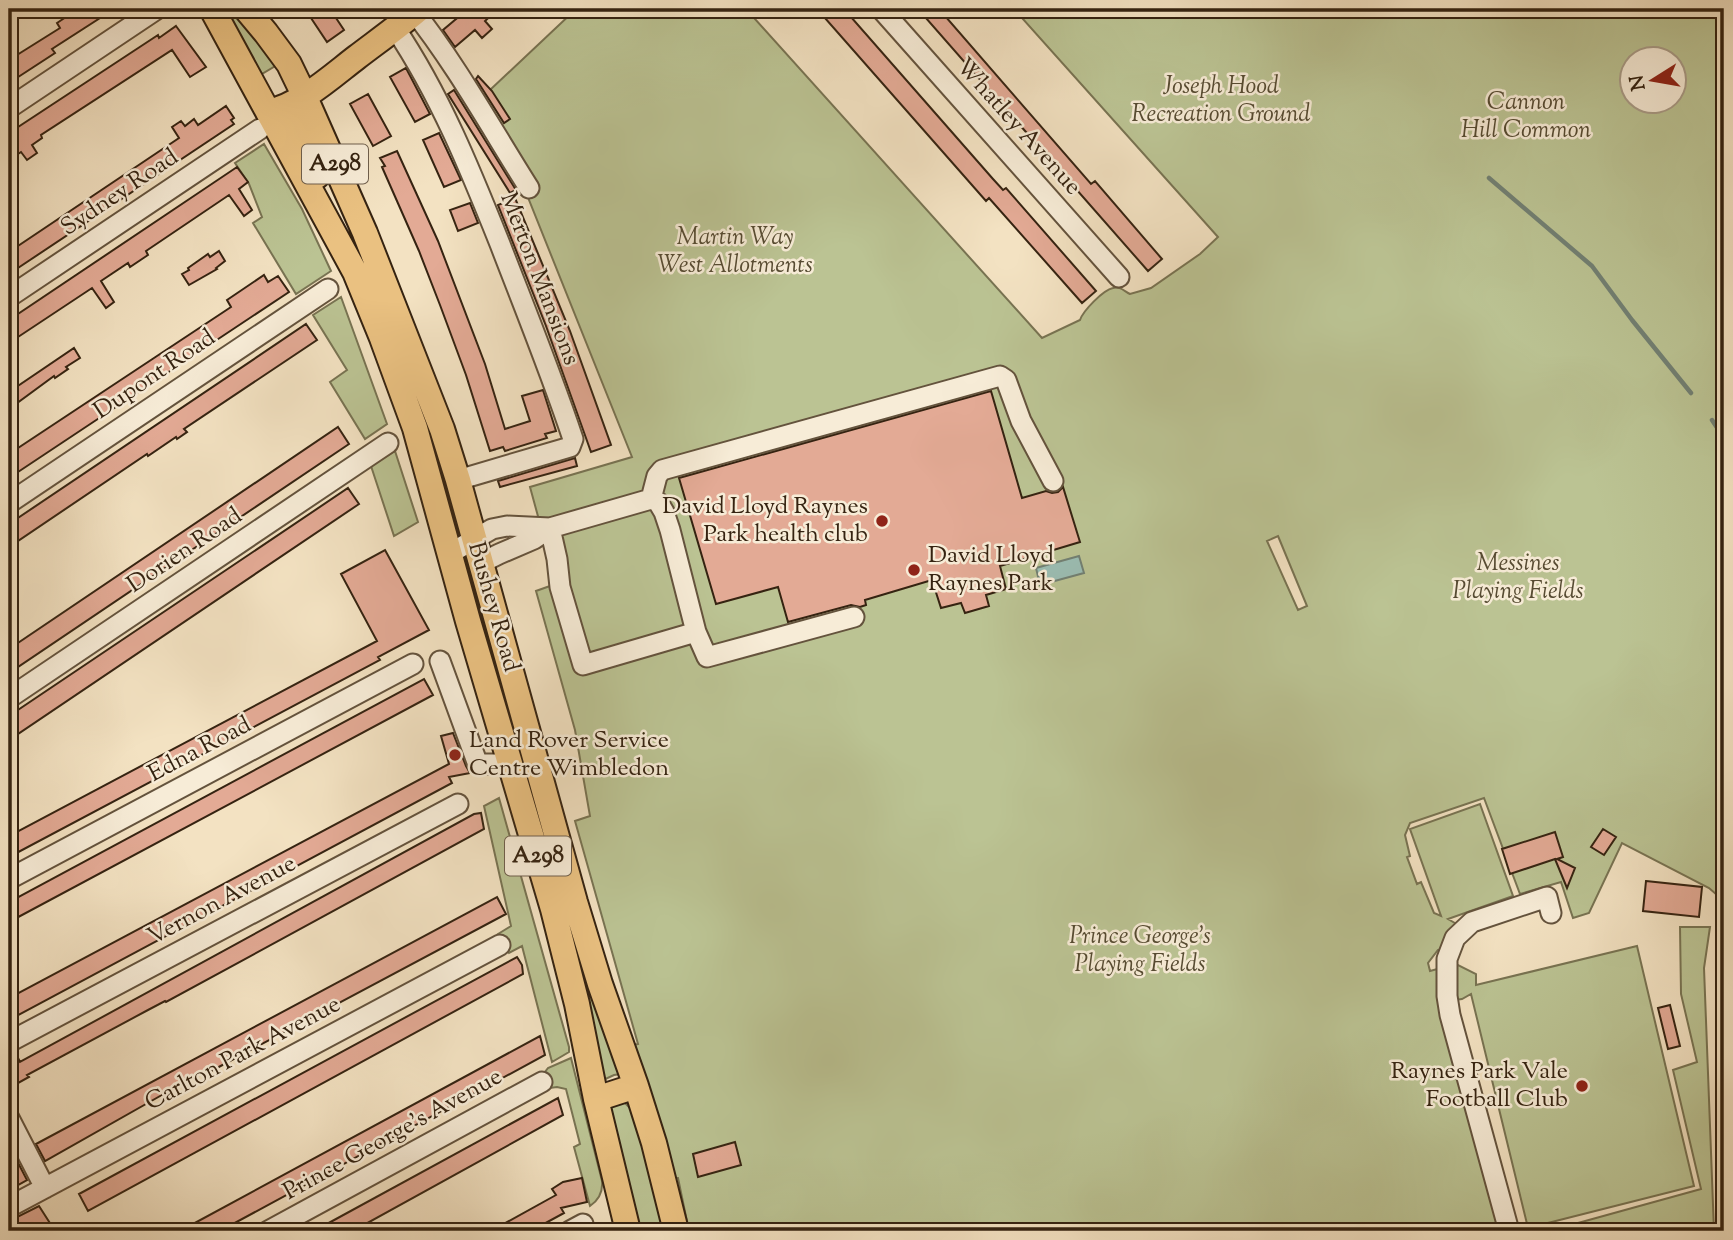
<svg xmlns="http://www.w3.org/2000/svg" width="1733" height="1240" font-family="'Sorts Mill Goudy',serif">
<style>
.green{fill:#bbc393;stroke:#787352;stroke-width:2;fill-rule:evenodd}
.water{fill:#9bbeb4;stroke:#728073;stroke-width:2}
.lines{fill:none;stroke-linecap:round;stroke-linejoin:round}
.stream{stroke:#728073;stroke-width:4.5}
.building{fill:#e3aa95;stroke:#352311;stroke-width:2}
.minor-casing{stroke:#64533d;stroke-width:23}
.major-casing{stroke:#352311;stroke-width:28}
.minor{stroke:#f7ecd7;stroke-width:19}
.major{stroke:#eac181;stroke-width:24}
.poi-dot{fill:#8f2418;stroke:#f7ecd7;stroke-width:2.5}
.labels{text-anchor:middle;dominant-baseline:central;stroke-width:5;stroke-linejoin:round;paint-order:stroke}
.shield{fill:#f7ecd7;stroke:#6f5f4c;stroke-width:2}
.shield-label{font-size:23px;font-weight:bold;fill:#352311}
.park-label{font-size:24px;font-style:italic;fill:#564b32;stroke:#f7ecd7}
.street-label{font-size:24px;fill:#352311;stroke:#f7ecd7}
.poi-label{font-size:24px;fill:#352311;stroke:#f7ecd7;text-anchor:end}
</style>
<rect width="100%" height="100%" fill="#f3e2c2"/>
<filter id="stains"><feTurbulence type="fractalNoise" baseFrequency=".00286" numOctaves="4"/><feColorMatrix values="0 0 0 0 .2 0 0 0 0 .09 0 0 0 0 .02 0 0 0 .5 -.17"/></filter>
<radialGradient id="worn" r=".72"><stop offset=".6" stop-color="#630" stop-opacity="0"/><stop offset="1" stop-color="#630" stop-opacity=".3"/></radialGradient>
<!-- green -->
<path class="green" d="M224,9H233L277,65L260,75Z
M576,9H746L1042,338L1080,320C1083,311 1103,290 1113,288C1120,286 1124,291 1130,294L1151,288L1200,254L1218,237L1014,9H1724V901L1709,888L1622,843L1589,913L1573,918L1561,882L1520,894L1484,798L1410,823L1405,835L1410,856L1407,857L1417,884L1421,882L1434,913L1441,916L1410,829L1480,804L1513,896L1448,919L1460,926L1444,949L1438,950L1428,963L1430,971L1456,964L1476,974V985L1637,946L1694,1186L1528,1228L1471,994L1462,999L1439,1002L1501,1231H689L678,1178H669L629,1046L638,1044L575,821L590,816L575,730L536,591L550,586L548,553L530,487L632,457L525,190L473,106ZM1632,60H1674V102H1632ZM1278,536L1307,606L1298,610L1267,541Z
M264,144L302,209L331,271L296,294L253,223L262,217L249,184L235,163Z
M341,297L387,424L365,439L330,382L347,370L313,315Z
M395,451L418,522L394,536L371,466Z
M471,565L622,1074L614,1075L601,1081L489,663L485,628L469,572Z
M499,798L569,1047V1052L552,1062L522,946L509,953L498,934L511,926L484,806Z
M1680,927H1710L1704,968L1714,1231H1549L1701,1189L1673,1070L1697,1062L1681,994Z
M571,1058L602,1181C603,1192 599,1200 590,1206L574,1147L580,1144L566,1089L557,1087L550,1088L545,1072L548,1068Z
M624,1102L632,1110L666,1231H639L609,1107Z"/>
<!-- water -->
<path class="water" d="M1079,556L1084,573L1040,585L1036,568Z"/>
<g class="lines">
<!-- stream -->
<path class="stream" d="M1489,178L1592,266L1632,320L1691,393
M1712,420L1724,438"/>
</g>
<!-- building -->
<path class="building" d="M78,9H114L52,49L55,53L9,83V60L60,28L57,23Z
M305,9H330L344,30L327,42Z
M468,9H498L485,21L492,29L482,38L475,30L455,47L443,30Z
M817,9H844L993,179L1003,190L1006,188L1096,291L1082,303L989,198L986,201Z
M918,9H939L1091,184L1095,181L1162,259L1148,271Z
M176,26L206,67L190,77L172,50L41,135L42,138L32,145L37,153L27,160L21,152L9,160V133L158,35L159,38Z
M406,68L430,114L415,122L390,77Z
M478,76L492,91L510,119L504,123L476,79Z
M454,90L516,190L510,193L448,94Z
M368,94L391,136L373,146L350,104Z
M226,106L234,118L231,120L234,124L9,274V252L179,138L172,127L181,121L185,126L194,119L198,125Z
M439,133L461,180L444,187L423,140Z
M397,151L438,241L485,364L505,429L530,421L522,396L543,390L556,431L545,434L547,438L505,451L503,447L490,451L466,375L440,305L419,251L382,167L385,166L380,158Z
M237,167L248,182L239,189L252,210L244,216L229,195L146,251L148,255L130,267L128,263L101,281L114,302L106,308L92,288L9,343V320Z
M515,198L570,331L611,445L591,452L546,326L498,205Z
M470,203L478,223L458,231L450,210Z
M219,251L225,261L216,268L217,269L189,285L182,274L189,270L188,268L208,254L210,257Z
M264,275L268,282L278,276L289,292L9,478V454L231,307L227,300Z
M306,324L317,340L184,429L187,432L177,439L176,437L148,456L147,454L9,547V524Z
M74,348L80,358L66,367L68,369L55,378L54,376L9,409V392Z
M991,391L1022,498L1046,491L1052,493L1058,492L1063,487L1080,542L1000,566L1006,589L986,595L989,606L965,613L961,603L941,608L932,580L865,600L866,605L860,607L851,605L788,622L778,587L716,604L679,478Z
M338,427L349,444L9,673V649Z
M575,458L577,466L500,487L498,481Z
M348,488L359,504L9,740V716Z
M385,550L429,630L378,657L380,660L9,857V836L377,641L341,574Z
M424,679L433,695L9,922V902Z
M453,733L466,766L470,773L449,777L452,783L9,1020V998L449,764L441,736Z
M481,813L484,829L166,1002L165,1001L148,1010L27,1075L29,1077L9,1088V1063L18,1058L20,1062L474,814Z
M1603,829L1616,837L1604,855L1591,847Z
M1555,832L1563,857L1557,859L1575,868L1567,888L1555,859L1510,874L1502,849Z
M1646,881L1702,887L1699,917L1643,911Z
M497,897L506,914L215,1069L204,1075L203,1072L176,1087L45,1161L36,1144Z
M517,957L522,965L523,974L88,1211L79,1194Z
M1670,1005L1680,1046L1668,1049L1658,1008Z
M540,1036L545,1055L220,1231H180Z
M558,1098L563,1115L353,1231H314Z
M735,1142L741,1165L698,1177L693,1154Z
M14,1155L27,1180L9,1190V1159Z
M582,1178L587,1202L561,1208L564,1213L531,1231H491L556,1195L552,1189L563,1182Z
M39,1206L55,1231H9V1221Z"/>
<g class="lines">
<!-- minor casing -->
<g class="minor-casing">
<path id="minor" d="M412,9C456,64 491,128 529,188
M881,9L1119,277
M395,28C440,95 470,169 500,244C525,309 551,373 573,439L570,447L458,480
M9,108L157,9
M9,297L260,129
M651,499L657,476L662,470L1000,376L1006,380L1021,421L1053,481
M651,499L658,502L664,512L670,530L696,632L707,657L854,617
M9,503L328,289
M550,528L557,559L560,587L583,665L696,632
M449,554L492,529L507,526L550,528
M481,563L499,554L534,539L550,528L651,499
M440,661L477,762L480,764H512
M9,698L388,443
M9,879L413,664
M9,1042L458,804
M9,1118L45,1188
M9,1207L500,945
M268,1231L542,1082
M570,1231L583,1224
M1509,1231L1450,1015L1447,996V959L1455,938L1472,922L1547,897L1551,913"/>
</g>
<!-- major casing -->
<g class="major-casing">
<path id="major" d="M212,9L355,272L382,338L415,428L468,621L553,909L577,1004L596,1099L628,1231
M246,9L266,33L289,64L304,95L365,233L442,429L458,480L575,902L600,984L636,1086L654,1143L676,1231
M299,100L297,116L317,176
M268,112C301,105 332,76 357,57C378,41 399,26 419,9
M596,1099L636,1086"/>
</g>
<!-- minor -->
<use href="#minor" class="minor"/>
<!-- major -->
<use href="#major" class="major"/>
</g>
<!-- markers -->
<g class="poi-dot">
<circle cx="882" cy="521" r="7"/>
<circle cx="914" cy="570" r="7"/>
<circle cx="455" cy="755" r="7"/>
<circle cx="1582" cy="1086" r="7"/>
</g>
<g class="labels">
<!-- shield labels -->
<g class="shield">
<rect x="302" y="144.5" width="66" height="39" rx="5"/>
<rect x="505" y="836.5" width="66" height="39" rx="5"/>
</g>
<g class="shield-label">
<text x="335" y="164">A298</text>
<text x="538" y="856">A298</text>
</g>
<!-- park labels -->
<g class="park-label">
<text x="1221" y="87">Joseph Hood<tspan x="1221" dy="28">Recreation Ground</tspan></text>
<text x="1526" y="103">Cannon<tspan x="1526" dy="28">Hill Common</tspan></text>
<text x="735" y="238">Martin Way<tspan x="735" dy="28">West Allotments</tspan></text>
<text x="1518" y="564">Messines<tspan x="1518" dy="28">Playing Fields</tspan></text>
<text x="1140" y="937">Prince George's<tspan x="1140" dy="28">Playing Fields</tspan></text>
</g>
<!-- street labels -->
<g class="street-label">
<text transform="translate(1018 127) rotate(48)">Whatley Avenue</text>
<text transform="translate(120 193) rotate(-34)">Sydney Road</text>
<text transform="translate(539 279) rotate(69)">Merton Mansions</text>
<text transform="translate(155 375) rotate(-34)">Dupont Road</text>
<text transform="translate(185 551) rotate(-34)">Dorien Road</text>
<text transform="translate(493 607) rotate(74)">Bushey Road</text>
<text transform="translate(200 750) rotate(-28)">Edna Road</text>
<text transform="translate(222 901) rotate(-28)">Vernon Avenue</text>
<text transform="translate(243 1054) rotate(-28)">Carlton Park Avenue</text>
<text transform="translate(393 1135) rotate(-29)">Prince George's Avenue</text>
</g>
<!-- poi labels -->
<g class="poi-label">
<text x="868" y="507">David Lloyd Raynes<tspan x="868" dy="28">Park health club</tspan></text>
<text x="928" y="556" text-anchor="start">David Lloyd<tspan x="928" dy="28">Raynes Park</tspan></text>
<text x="469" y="741" text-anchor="start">Land Rover Service<tspan x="469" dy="28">Centre Wimbledon</tspan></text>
<text x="1568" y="1072">Raynes Park Vale<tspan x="1568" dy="28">Football Club</tspan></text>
</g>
</g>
<!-- margin -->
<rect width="1733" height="1240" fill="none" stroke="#f3e2c2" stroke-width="35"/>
<rect x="10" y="10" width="1712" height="1219" fill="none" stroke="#352311" stroke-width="3.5"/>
<rect x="18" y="18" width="1698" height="1205" fill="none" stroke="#352311" stroke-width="2"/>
<!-- north arrow -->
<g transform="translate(1653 80) rotate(259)"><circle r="33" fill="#f7ecd7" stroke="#a99c88" stroke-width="2"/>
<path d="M0-5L12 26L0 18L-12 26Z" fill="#8f2418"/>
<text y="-10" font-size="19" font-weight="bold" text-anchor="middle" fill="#352311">N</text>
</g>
<rect width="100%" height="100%" filter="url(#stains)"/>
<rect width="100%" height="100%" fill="url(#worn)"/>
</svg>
